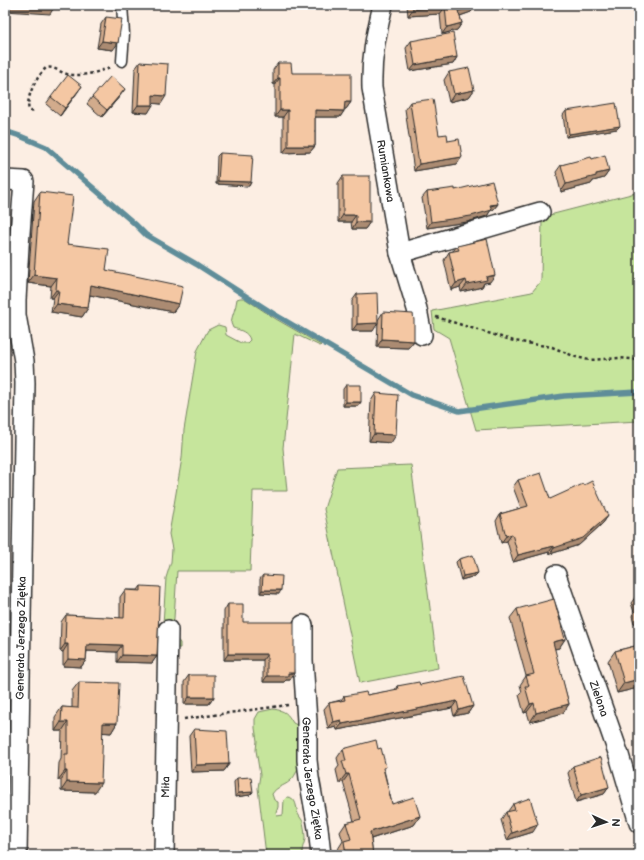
<svg xmlns="http://www.w3.org/2000/svg" width="644" height="860" font-family="'Balsamiq Sans',sans-serif">
<style>
.green{fill:#c6e59c;stroke:#788864}
.lines{fill:none;stroke-linecap:round;stroke-linejoin:round}
.stream{stroke:#5f8d99;stroke-width:5.5}
.service-casing{stroke:#2b2b2b;stroke-width:13}
.minor-casing{stroke:#2b2b2b;stroke-width:22}
.path{stroke:#2b2b2b;stroke-width:2.5;stroke-dasharray:3 3;stroke-linecap:butt}
.service{stroke:#fff;stroke-width:10}
.minor{stroke:#fff;stroke-width:19}
.wall{fill:#d2ab8c;stroke:#2b2b2b}
.shaded-wall{fill:#ab8b72;stroke:#2b2b2b}
.building{fill:#f4c7a3;stroke:#2b2b2b}
.labels{text-anchor:middle;dominant-baseline:central;stroke-width:4;stroke-linejoin:round;paint-order:stroke}
.street-label{font-size:11px;fill:#2b2b2b;stroke:#fff}
</style>
<rect width="100%" height="100%" fill="#fceee3"/>
<filter id="ink" filterUnits="userSpaceOnUse"><feTurbulence type="fractalNoise" baseFrequency=".025" numOctaves="2"/><feDisplacementMap in="SourceGraphic" scale="8" xChannelSelector="R" yChannelSelector="G"/><feConvolveMatrix kernelMatrix="1 2 1 2 8 2 1 2 1" color-interpolation-filters="sRGB"/></filter>
<g filter="url(#ink)">
<!-- green -->
<path class="green" d="M639,192V421L476,430L449,338L434,329L432,311L532,292L541,281L542,217Z
M240,298H244L276,319L321,345L320,346L295,334L283,448L287,491H253L250,571H177L173,634L180,643V648H178L177,644L163,624L166,578L171,562L172,549L169,534L182,458L184,430L197,351L208,330L218,325L225,327L226,335L241,343H247L250,340C248,332 240,330 233,328L231,323C232,315 236,308 237,299Z
M411,465L438,668L360,683L324,509L337,468Z
M273,709C286,711 287,713 293,723L299,726C299,743 304,769 290,781C283,787 277,786 272,794L274,800L278,802V807L276,813L277,816L283,815L284,800L287,797C297,797 296,808 298,814C299,816 301,818 302,820C304,823 305,835 305,839C304,845 301,848 303,855H266L258,788L260,775L256,750L257,741L255,728V719L259,712Z"/>
<g class="lines">
<!-- stream -->
<path class="stream" d="M5,131L20,136L46,147L135,224L146,235L196,264L274,314L412,395L459,411L564,396L639,392"/>
<!-- service casing -->
<g class="service-casing">
<path id="service" d="M122,5L124,34L122,61"/>
</g>
<!-- minor casing -->
<g class="minor-casing">
<g id="minor">
<path id="s1" d="M383,5C376,35 371,57 372,88L400,253L417,309L422,335"/>
<path d="M5,180L24,181L19,246L16,300V315L24,361L25,383L17,855"/>
<path d="M400,253L540,212"/>
<path id="s2" d="M556,575L619,755L639,823"/>
<path id="s3" d="M303,625V660L307,721V760L309,778L318,828L321,855"/>
<path id="s4" d="M164,855L168,630"/>
</g>
</g>
<!-- path -->
<path class="path" d="M33,112L29,110C25,98 37,76 46,68C54,66 59,72 67,74C81,77 97,73 110,67
M436,317L514,341L552,347L576,357L589,360L620,358L639,360
M184,719L288,705"/>
<!-- service -->
<use href="#service" class="service"/>
<!-- minor -->
<use href="#minor" class="minor"/>
</g>
<!-- wall -->
<path class="wall" d="M407,5H476L471,12L460,16L462,23L457,30L442,34L440,14L408,16Z
M106,17L113,50L97,48L101,24Z
M411,41L457,57L453,64L410,71L406,48Z
M140,62L161,104L153,103L148,113L133,112L135,69Z
M278,63L292,73L351,102L346,109H344V111L340,117H315V146L310,152L283,153V117H275V84H273V70Z
M449,72L474,90L469,97L449,102L444,80Z
M77,93L60,116L46,104L51,97Z
M120,96L102,117L87,104L92,97Z
M410,102L439,135L448,141L457,164L414,171L405,109Z
M566,111L620,126L617,129L566,137L563,115Z
M220,153L251,182L249,186L216,184L217,156Z
M592,159L609,171L604,178L593,181L591,184L561,192L556,172L561,165Z
M343,176L370,222L365,229H352L351,222H338V183Z
M455,190L498,204L493,210H491L487,216L467,222L427,228L422,198L427,192Z
M40,192L67,244L106,270L179,304L173,312L90,295L88,308L82,317L51,312L53,298H50L51,286L28,283L34,201Z
M457,246L490,282L484,283L482,287L461,292L460,287L451,290L444,260L449,252L453,251Z
M357,294L373,331H352V301Z
M383,312L414,341L408,348L377,347L378,320Z
M346,385L361,402L358,406H343V389Z
M376,393L391,443L369,441L371,401Z
M518,480L550,499L608,516L603,523L579,545L550,554L549,552L513,562L507,541L501,543L496,521L500,514L521,508L513,487Z
M459,559L478,573L475,576L461,580L456,562Z
M263,575L279,594L260,593V579Z
M141,586L157,656L152,663L117,662V652L87,651L86,660L81,667L63,666V652L60,651L61,622L66,615L120,618V597L125,590H138Z
M639,592V629L637,624L634,623L632,616L634,612L631,603Z
M228,604L243,622L290,680H286L284,682H263V660H224V611Z
M517,609L565,639L559,648L554,649L569,704L563,713L530,722L527,712L524,713L519,695L522,692L520,685L526,676L510,618Z
M639,645V691L638,688L617,693L608,661L615,651Z
M189,675L214,697L209,704H184V682Z
M79,682L117,723L111,733L102,732L95,792L61,791V780H58L59,763L61,759L62,731H55V717L62,707L72,708V691Z
M420,685L473,706L468,713L454,716L452,708L337,730L336,727L328,729L324,709L329,703L341,700L344,696L367,695L395,690L397,686Z
M194,729L229,764L224,771L191,772L189,736Z
M343,749L384,770L392,804L420,816L414,825L371,839L373,855H338V849L343,841L340,832L346,823L354,821L343,782L339,783L336,770L339,766L337,758Z
M573,766L609,787L604,794L576,802L568,773Z
M237,778L250,795L235,797L234,782Z
M513,804L533,832L507,840L501,820L506,812H508V811Z"/>
<!-- shaded-wall -->
<path class="shaded-wall" d="M5,5H32L55,6L50,14L5,11Z
M476,5L471,12L454,18L458,11Z
M445,7L440,14L408,16L413,9Z
M462,23L457,30L442,34L447,27Z
M102,41L118,43L113,50L97,48Z
M457,57L453,64L410,71L415,65Z
M278,78H280L275,84H273Z
M82,86L77,93L60,116L65,108Z
M125,89L120,96L102,117L107,110Z
M474,90L469,97L449,102L454,94Z
M153,95L166,96L161,104L148,103Z
M345,102H351L346,109H340Z
M138,105H153L148,113L133,112Z
M280,110H288L283,117H275Z
M315,110L344,111L340,117H310Z
M620,126L617,129L566,137L569,134Z
M288,146H315L310,152L283,153Z
M462,157L457,164L414,171L419,164Z
M609,171L604,178L593,181L591,184L561,192L566,184L596,174Z
M218,181L251,182L249,186L216,184Z
M498,204L493,210H491L487,216L467,222L427,228L431,222Z
M343,215H356L351,222H338Z
M356,222H370L365,229H352Z
M34,275L57,278L51,286L28,283Z
M495,275L490,282L484,283L482,287L461,292L467,284L486,277Z
M466,280L460,287L451,290L456,283Z
M91,285L179,304L173,312L85,294Z
M56,290H59L53,298H50Z
M57,304L88,308L82,317L51,312Z
M378,323L373,331H352L357,324Z
M382,339L414,341L408,348L377,347Z
M346,402H361L358,406H343Z
M374,434L396,435L391,443L369,441Z
M608,516L603,523L579,545L550,554L554,548Z
M512,534L507,541L501,543L506,536Z
M554,546L549,552L513,562L518,555Z
M478,573L475,576L461,580L463,576Z
M262,590H281L279,594L260,593Z
M565,639L559,648L546,651L553,642Z
M65,644H68L63,652L60,651Z
M90,644L122,645L117,652L86,651L87,645Z
M228,654H267L263,660H224Z
M122,655L157,656L152,663L117,662Z
M68,659L86,660L81,667L63,666Z
M288,673H294L290,680H286L284,682H263L267,676Z
M639,679V687L638,688L617,693L624,683Z
M189,697H214L209,704H184Z
M457,701L452,708L337,730L342,724Z
M534,703L527,712L524,713L530,704Z
M569,704L563,713L530,722L536,713Z
M473,706L468,713L454,716L459,710Z
M341,720L336,727L328,729L333,722Z
M61,722H68L62,731H55Z
M103,723H117L111,733L96,732Z
M229,764L224,771L191,772L196,765Z
M65,771H67L61,780H58Z
M346,774H349L343,782L339,783Z
M67,782L101,783L95,792L61,791Z
M609,787L604,794L576,802L581,795Z
M253,792L250,795L235,797L238,793Z
M420,816L414,825L364,841L370,832Z
M538,824L533,832L507,840L512,833Z"/>
<!-- building -->
<path class="building" d="M32,5H55V6Z
M412,5H476L458,11L462,23L447,27L445,7L413,9Z
M106,17L122,19L118,43L102,41Z
M453,33L457,57L415,65L411,41Z
M140,62L168,64L166,96L153,95V105H138Z
M278,63H291L292,73H351V102H345L344,111L315,110V146H288V110H280V78H278Z
M469,68L474,90L454,94L449,72Z
M68,75L82,86L65,108L51,97Z
M111,76L125,89L107,110L92,97Z
M433,99L439,135L447,134L448,141L459,139L462,157L419,164L410,102Z
M616,103L620,126L569,134L566,111Z
M220,153L253,155L251,182L218,181Z
M605,155L609,171L596,174V176L566,184L561,165L591,157L592,159Z
M343,176H370V222H356V215H343Z
M492,181L498,204L490,205L492,210L471,216L431,222L427,192L455,188V190Z
M40,192L73,196L67,244L109,249L106,270L183,286L179,304L91,285L88,308L57,304L59,290H56L57,278L34,275Z
M487,239L495,275L486,277L487,280L467,284L466,280L456,283L449,252L459,250L457,246Z
M377,293L378,323L357,324V294Z
M383,312L413,314L414,320V341L382,339Z
M346,385H361V402H346Z
M376,393L398,395L396,435L374,434Z
M541,473L550,499L583,484L584,485L592,481L608,516L583,538L554,548V546L518,555L512,534L506,536L500,514L528,506L518,480Z
M473,555L478,573L463,576L459,559Z
M263,575L282,576L281,590H262Z
M141,586L160,587L157,656L122,655V645L90,644V645H87L86,660L68,659V644H65L66,615L124,618L125,590L141,591Z
M554,599L565,639L553,642L569,704L536,713L534,703L530,704L525,686H529L526,676L534,674L517,609Z
M228,604H243V622H294V673H288V676H267V654H228Z
M639,645V679L624,683L615,651Z
M189,675H214V697H189Z
M464,676L473,706L459,710L457,701L342,724L341,720L333,722L329,703L345,700L344,696L366,692L367,695L398,689L397,686L419,682L420,685Z
M79,682L119,683L117,723H103L101,783L67,782V771H65V754H68V722H61L62,707L78,708Z
M194,729L227,731L229,764L196,765Z
M376,740L378,749L381,748L386,767L383,768L392,804L414,797L420,816L370,832L373,855H346L344,841L351,839L346,823L361,819L349,774H346L342,761H346L343,749Z
M601,757L609,787L581,795L573,766Z
M251,777L253,792L238,793L237,778Z
M530,798L538,824L512,833L506,812L515,810L513,804Z"/>
</g>
<g class="labels">
<!-- street labels -->
<g class="street-label">
<text stroke="none"><textPath href="#s1" startOffset="168">Rumiankowa</textPath></text>
<text transform="translate(21 638) rotate(-89)">Generała Jerzego Ziętka</text>
<text stroke="none"><textPath href="#s2" startOffset="131">Zielona</textPath></text>
<text stroke="none"><textPath href="#s3" startOffset="154">Generała Jerzego Ziętka</textPath></text>
<text stroke="none"><textPath href="#s4" startOffset="68">Miła</textPath></text>
</g>
</g>
<!-- margin -->
<rect width="644" height="860" fill="none" stroke="#fff" stroke-width="20"/>
<rect x="10" y="10" width="624" height="840" fill="none" stroke="#2b2b2b" stroke-width="1.5" filter="url(#ink)"/>
<!-- north arrow -->
<g transform="translate(606 822) rotate(93)" stroke="#ffffff" stroke-width="3" paint-order="stroke">
<path d="M0-3L7 15L0 10L-7 15Z" fill="#2b2b2b"/>
<text y="-6" font-size="11" font-weight="bold" text-anchor="middle" fill="#2b2b2b">N</text>
</g>
</svg>
